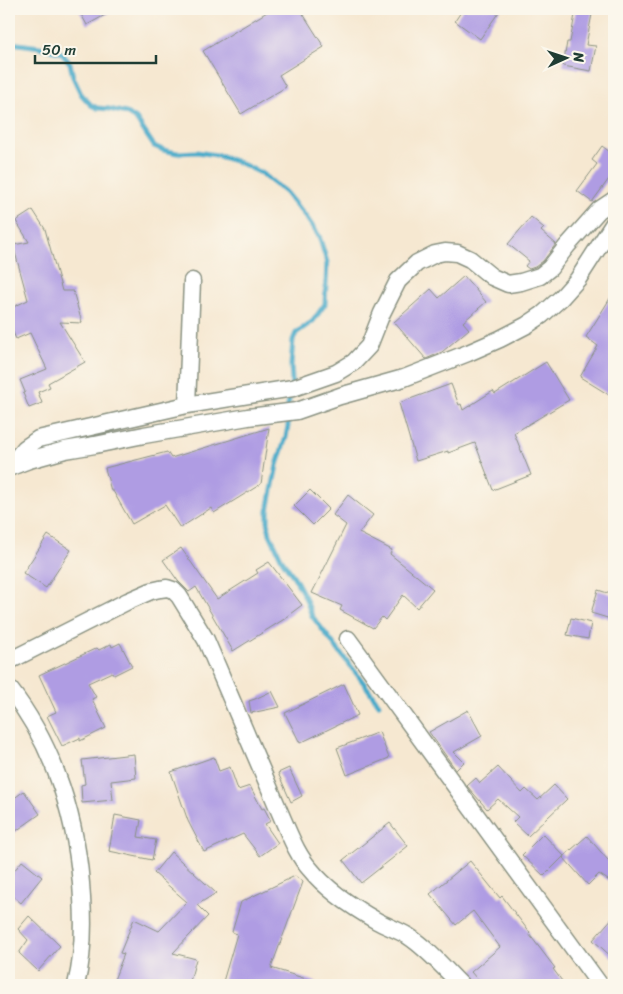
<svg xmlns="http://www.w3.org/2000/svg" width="623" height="994" font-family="Sriracha,sans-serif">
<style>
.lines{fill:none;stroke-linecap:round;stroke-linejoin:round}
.stream{stroke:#49aac9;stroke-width:5}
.building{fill:#af9ce3}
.minor-casing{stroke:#8a9282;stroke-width:19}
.minor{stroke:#fff;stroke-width:16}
</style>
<rect width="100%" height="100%" fill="#fbf7ec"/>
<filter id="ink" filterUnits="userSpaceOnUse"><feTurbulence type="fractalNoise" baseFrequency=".02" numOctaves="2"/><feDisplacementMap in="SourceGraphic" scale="10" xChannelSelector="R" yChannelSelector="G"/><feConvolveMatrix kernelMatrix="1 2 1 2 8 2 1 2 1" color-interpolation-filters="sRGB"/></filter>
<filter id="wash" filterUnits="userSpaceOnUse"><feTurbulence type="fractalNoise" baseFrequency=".0096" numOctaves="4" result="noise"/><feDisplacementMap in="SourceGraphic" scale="20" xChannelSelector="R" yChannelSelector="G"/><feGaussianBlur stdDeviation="1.12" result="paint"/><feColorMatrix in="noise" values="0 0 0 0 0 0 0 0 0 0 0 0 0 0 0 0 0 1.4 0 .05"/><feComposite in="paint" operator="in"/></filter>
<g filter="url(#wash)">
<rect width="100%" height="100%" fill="#f6e8d1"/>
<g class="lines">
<!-- stream -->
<path class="stream" d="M11,43L40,47L61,53L70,63L73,77L81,94L91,105L97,108L109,109L126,113L136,119L154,146L163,150L177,153L197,152L216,155L238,162L261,173L285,192L306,217L319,236L327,262L325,304L313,321L296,333L293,340L291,365L292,381L288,406V426L286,437L277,465L272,490L268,511V524L270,534L282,560L294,577L305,597L312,616L363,682L379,704"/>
</g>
<g id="blocks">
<!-- building -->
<path class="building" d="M78,9H116L87,25Z
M272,9H300L324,47L279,75L286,87L241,114L203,51Z
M463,9H501L480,39L455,21Z
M576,9H593L586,45L596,46L591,71L563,66L567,42H570Z
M602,146L614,155V172L592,202L577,191L597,164L592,160Z
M33,210L45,229L62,291H73L82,323L60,322L85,362L48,383L50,387L38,392L42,403L29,408L23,393L25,392L20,380L47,369L30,333L16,339L9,323V309L28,300L13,245L29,242L16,221Z
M531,217L544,228L541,231L556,244L543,261L535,267L529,269L525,266L529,261L508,244Z
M464,276L486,302L463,322L469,329L442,352L426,359L394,322L431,289L439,298Z
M614,292V398L580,377L598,346L586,337Z
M546,362L569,400L514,433L531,475L493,490L475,443L448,453V451L416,461L399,403L451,384L459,405L461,404L463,410L493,391L495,394Z
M269,428L261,484L214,513L211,508L180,528L165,505L132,524L113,491H111L105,468L167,452L171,458Z
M310,490L329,509L313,525L294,506Z
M348,495L373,515L359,533L392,550L390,554L433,589L417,608L403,595L385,620L382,617L373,628L340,610L342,606L312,593L346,525L333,515Z
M48,535L71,550L46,588L23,573Z
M181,548L217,599L258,573L256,570L269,562L302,605L286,617V618L233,651L196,587L189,592L178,581L163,560Z
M598,590L614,595V620L591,613Z
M571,618L591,623L588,639L567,635Z
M120,643L132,666L114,675L112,672L88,683L96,697L92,699L106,728L80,741V738L62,746L47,716L56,712L39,675L97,648L99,650L111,644L112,647Z
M344,684L358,715L300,743L285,713Z
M272,691L280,707L251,713L249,701L255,699Z
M468,710L482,736L454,752L464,762L456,770L429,732Z
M379,732L389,758L347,775L337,748Z
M134,754L136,778L111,781L113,800L82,803L81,785L85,784L82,760Z
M214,757L219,771L230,767L238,790L250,786L262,809L264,808L271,821L265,824L278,843L260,856L243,834L204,852L188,821L171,772Z
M498,767L522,793L526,789L538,800L554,785L567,799L528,836L513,822L518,817L498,799L487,809L467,786L476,778L480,783Z
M289,768L302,796L291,802L278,773Z
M24,791L40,814L9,836V802Z
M115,815L141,820L138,837L156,840L152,860L109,851Z
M390,823L408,846L361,883L343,860Z
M543,834L564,856L544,876L522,855Z
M587,836L614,867V884L599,874L588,885L563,857Z
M171,852L216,893L197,905L208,916L173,953L196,959L189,985H112L124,954L120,953L134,919L159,931L187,902L154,873Z
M22,861L42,877L21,903L9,893V877Z
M470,861L500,898L502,896L530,933L529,934L555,968L553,969L565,985H482L471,972L500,947L473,911L456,925L430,894Z
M295,876L303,882L271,968L316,982V985H222L237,934L232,932L241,902Z
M29,916L60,946L38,971L19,953L28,940L18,929Z
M614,916V959L593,940Z"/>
</g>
</g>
<g filter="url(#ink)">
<use href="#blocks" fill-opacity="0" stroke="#8a9282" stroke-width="1"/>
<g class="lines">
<!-- minor casing -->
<g class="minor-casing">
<path id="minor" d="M187,405L192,281
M9,467L25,448L38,439L187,405L293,388L336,373L354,362L369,346L382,313L398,281L417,263L435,254L445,252L457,253L470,259L492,277L508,284L521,282L540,276L550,268L567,246L599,210L614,200
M11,467L29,460L65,450L95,445L144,435L248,417L297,411L340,396L404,378L468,353L500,339L527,325L542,315L561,298L578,279L614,223
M348,639L600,985
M9,661L128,601L151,591L160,589L167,588L173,590L179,596L206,640L284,822C291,838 298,856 310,869C326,889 354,908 377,921C386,926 398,930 408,936C428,949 444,968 461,985
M9,688C56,748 78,823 82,898C84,927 83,957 76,985"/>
</g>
<!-- minor -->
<use href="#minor" class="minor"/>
</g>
</g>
<!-- margin -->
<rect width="623" height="994" fill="none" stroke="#fbf7ec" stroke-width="30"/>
<!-- north arrow -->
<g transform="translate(566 58) rotate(87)" stroke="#fbf7ec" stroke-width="4" paint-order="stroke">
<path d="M0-4L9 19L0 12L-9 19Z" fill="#1f3d34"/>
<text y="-8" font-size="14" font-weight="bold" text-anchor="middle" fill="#1f3d34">N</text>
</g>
<!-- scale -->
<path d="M35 55v8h121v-8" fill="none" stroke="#1f3d34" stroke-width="2.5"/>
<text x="42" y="55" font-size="15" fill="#1f3d34" stroke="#fbf7ec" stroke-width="4" paint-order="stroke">50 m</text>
</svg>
